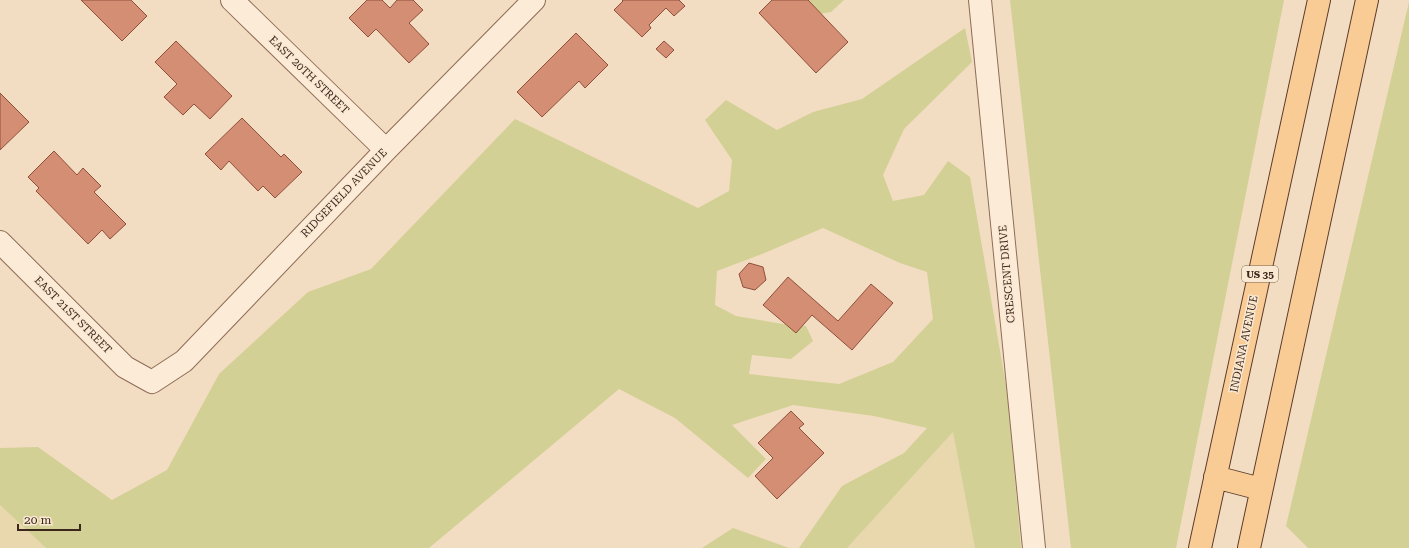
<svg xmlns="http://www.w3.org/2000/svg" width="1409" height="548" font-family="'Roboto Serif',serif">
<style>
.farmland{fill:#e9d7ae}
.green{fill:#d2d094;fill-rule:evenodd}
.building{fill:#d48e74;stroke:#904f3a}
.lines{fill:none;stroke-linecap:round;stroke-linejoin:round}
.minor-casing{stroke:#8e6c57;stroke-width:24}
.major-casing{stroke:#5c3b2b;stroke-width:24}
.minor{stroke:#fcebd6;stroke-width:22}
.major{stroke:#f9cc96;stroke-width:22}
.labels{text-anchor:middle;dominant-baseline:central;stroke-width:3;stroke-linejoin:round;paint-order:stroke}
.shield{fill:#f9e8d2;stroke:#756153;stroke-width:1}
.shield-label{font-size:10px;font-weight:bold;fill:#3d271d}
.street-label{font-size:11px;fill:#3d271d;stroke:#f9e8d2}
</style>
<rect width="100%" height="100%" fill="#f2ddc2"/>
<!-- farmland -->
<path class="farmland" d="M953,432L975,548H847Z
M0,505L46,548H0Z"/>
<!-- green -->
<path class="green" d="M783,0H844L831,12L795,18Z
M1010,0H1284L1176,548H1071Z
M1409,2V548H1308L1286,526Z
M965,28L972,62L904,129L883,175L893,201L924,195L948,161L970,177L1008,397L1021,548H975L953,432L847,548H799L842,486L904,453L927,428L874,416L793,405L732,425L766,459L748,478L675,418L619,389L429,548H46L0,505V448L38,447L112,500L167,470L219,374L308,292L371,269L515,119L698,208L729,191L732,160L705,120L726,100L777,130L813,112L862,99ZM823,228L900,263L927,272L933,319L893,362L839,384L749,374L752,355L791,359L813,341L806,326L783,324L736,316L715,305L717,271L762,254Z
M733,528L789,548H702Z"/>
<!-- building -->
<path class="building" d="M81,0H131L147,16L122,41Z
M367,0H382L390,8L397,0H413L423,10L409,23L429,44L409,63L376,29L368,37L349,18Z
M622,0H679L685,6L674,16L666,8L649,25L651,28L642,37L614,10L623,1Z
M772,0H808L848,42L816,73L759,13Z
M576,33L608,65L585,88L579,81L542,117L517,92Z
M176,41L232,96L210,119L194,104L183,115L164,97L177,84L155,62Z
M664,41L674,50L666,58L656,49Z
M0,93L29,122L0,150Z
M242,118L281,157L284,154L302,172L275,198L263,186L258,191L229,161L221,170L205,154Z
M54,151L77,175L83,168L101,186L94,192L126,224L110,239L102,230L88,244L36,191L39,188L28,177Z
M749,263L763,267L766,280L755,290L743,287L739,274Z
M788,277L838,321L871,284L893,303L852,350L812,315L796,333L763,305Z
M791,411L804,424L799,428L824,453L777,499L755,476L773,458L758,443Z"/>
<g class="lines">
<!-- minor casing -->
<g class="minor-casing">
<path id="minor" d="M232,0L386,150
M980,0L1034,548
M0,242L125,367L152,382L184,361L386,150L534,0"/>
</g>
<!-- major casing -->
<g class="major-casing">
<path id="major" d="M1215,477L1261,489
M1200,548L1319,0
M1249,548L1367,0"/>
</g>
<!-- minor -->
<use href="#minor" class="minor"/>
<!-- major -->
<use href="#major" class="major"/>
</g>
<g class="labels">
<!-- shield labels -->
<rect class="shield" x="1242" y="266" width="36" height="16" rx="3"/>
<g class="shield-label">
<text x="1260" y="274">US 35</text>
</g>
<!-- street labels -->
<g class="street-label">
<text transform="translate(309 75) rotate(44)">EAST 20TH STREET</text>
<text transform="translate(344 193) rotate(-46)">RIDGEFIELD AVENUE</text>
<text transform="translate(1007 274) rotate(-95)">CRESCENT DRIVE</text>
<text transform="translate(73 315) rotate(45)">EAST 21ST STREET</text>
<text transform="translate(1244 344) rotate(-78)">INDIANA AVENUE</text>
</g>
</g>
<!-- scale -->
<path d="M18 524v6h62v-6" fill="none" stroke="#3d271d" stroke-width="2"/>
<text x="24" y="524" font-size="12" fill="#3d271d" stroke="#f9e8d2" stroke-width="3" paint-order="stroke">20 m</text>
</svg>
